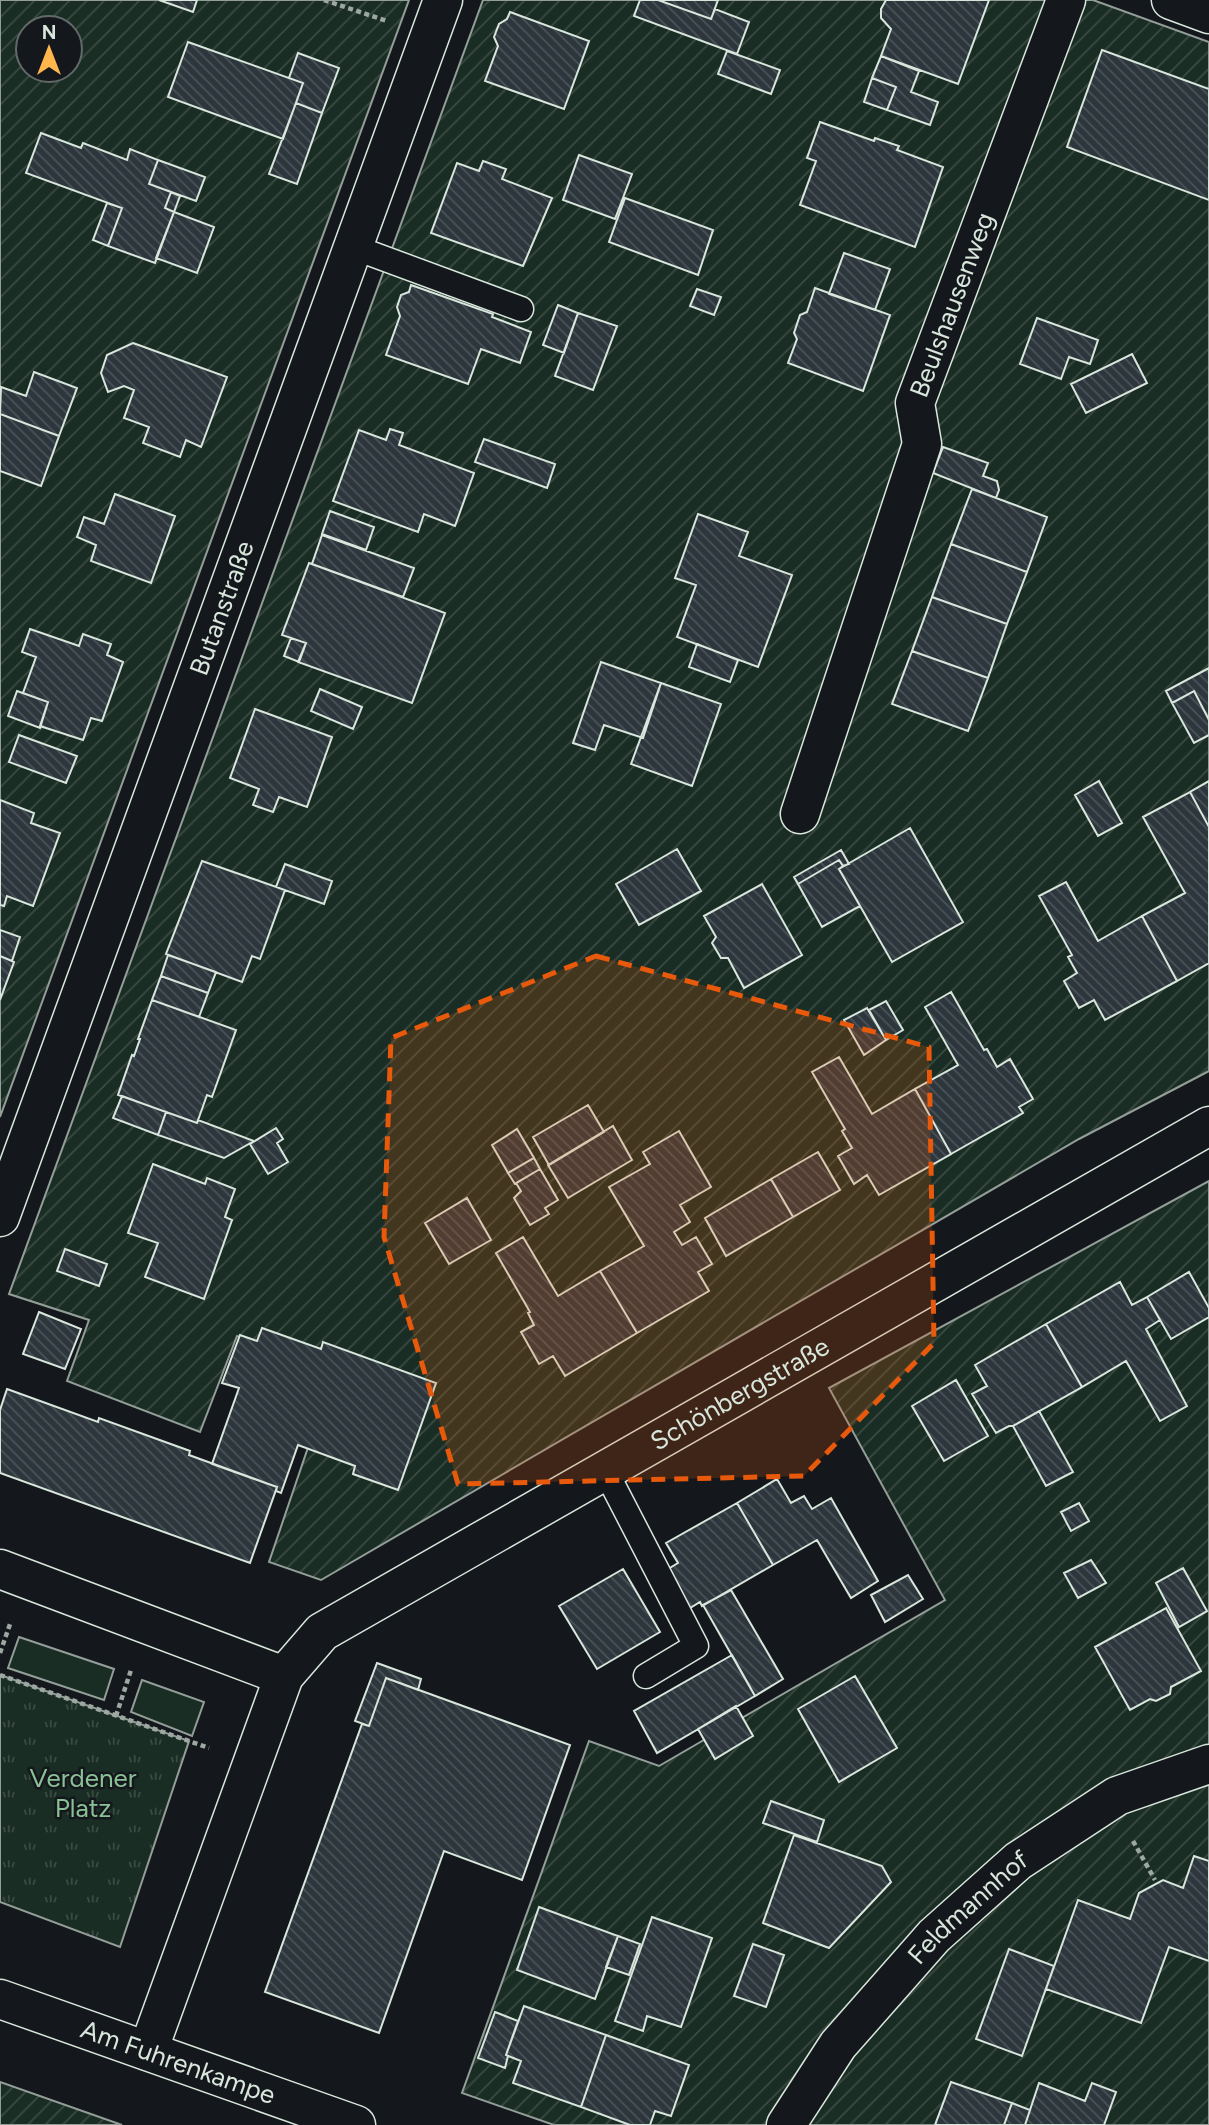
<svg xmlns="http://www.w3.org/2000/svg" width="1209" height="2125" font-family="Figtree,sans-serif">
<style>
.grass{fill:#1a2d24;stroke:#939e99;stroke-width:2}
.park{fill:url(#park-tufts);stroke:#939e99;stroke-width:2}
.garden{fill:url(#garden-furrows);stroke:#939e99;stroke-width:2;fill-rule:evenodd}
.building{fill:url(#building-back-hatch);stroke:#d8e6dc;stroke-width:2}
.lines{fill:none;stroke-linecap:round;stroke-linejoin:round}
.lane-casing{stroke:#d8e6dc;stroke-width:27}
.street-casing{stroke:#d8e6dc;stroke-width:41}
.secondary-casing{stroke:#d8e6dc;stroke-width:41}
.path{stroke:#9da8a2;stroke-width:4.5;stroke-dasharray:5 3.5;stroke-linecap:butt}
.lane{stroke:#14181c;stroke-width:24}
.street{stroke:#14181c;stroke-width:38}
.secondary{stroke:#14181c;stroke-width:38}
.marked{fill:#e8590c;fill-opacity:0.2;stroke:#e8590c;stroke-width:5;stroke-dasharray:14 9;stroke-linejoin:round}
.labels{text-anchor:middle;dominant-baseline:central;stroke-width:5;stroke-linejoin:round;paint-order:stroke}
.street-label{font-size:26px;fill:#d8e6dc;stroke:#14181c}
.park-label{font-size:26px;fill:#8ac095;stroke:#14181c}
</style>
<defs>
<pattern id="park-tufts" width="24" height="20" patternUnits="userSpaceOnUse" patternTransform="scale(1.75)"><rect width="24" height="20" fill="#1a2d24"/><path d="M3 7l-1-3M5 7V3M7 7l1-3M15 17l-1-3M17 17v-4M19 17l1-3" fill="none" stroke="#3b4b43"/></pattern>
<pattern id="garden-furrows" width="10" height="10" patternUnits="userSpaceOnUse" patternTransform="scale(1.75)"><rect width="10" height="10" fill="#1a2d24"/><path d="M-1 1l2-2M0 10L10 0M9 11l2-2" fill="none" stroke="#3b4b43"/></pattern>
<pattern id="building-back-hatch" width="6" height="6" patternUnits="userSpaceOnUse" patternTransform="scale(1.75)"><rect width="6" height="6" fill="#2c363c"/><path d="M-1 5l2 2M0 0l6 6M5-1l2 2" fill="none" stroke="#4a5358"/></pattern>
</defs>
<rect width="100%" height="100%" fill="#14181c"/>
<!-- grass -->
<path class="grass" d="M19,1637L114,1669L104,1700L8,1668Z
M142,1680L204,1702L192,1736L131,1712Z"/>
<!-- park -->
<path class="park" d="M0,1675L189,1741L120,1947L0,1902Z"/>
<!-- garden -->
<path class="garden" d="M0,0H409L0,1117ZM28,28H70V70H28Z
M483,0H1093L1209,42V1071L1079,1139L321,1580L269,1562L333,1374L237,1336L200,1432L67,1381L89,1320L9,1294Z
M1209,1181V2125H554L462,2093L589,1741L659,1766L945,1600L829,1388Z
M0,2082L122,2125H0Z"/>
<!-- building -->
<path class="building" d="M159,0H197L193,12Z
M640,0H658L711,19L715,9L749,22L737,54L634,16Z
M658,0H718L711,19Z
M886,0H989L958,84L881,56L891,29L881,18V9Z
M510,12L589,41L564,109L485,81L498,46L494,37L499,24L507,19Z
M188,42L303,83L283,139L168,97Z
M1102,50L1209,89V200L1067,147Z
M727,51L780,70L771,94L718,74Z
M298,53L339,68L322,113L296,103L303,83L289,78Z
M881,56L919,71L911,92L938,102L930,125L887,110L896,87L872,78Z
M872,78L896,87L887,110L864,102Z
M296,103L322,113L297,184L269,174Z
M820,122L874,141L875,138L899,146L897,150L943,167L915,247L800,205L816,161L807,158Z
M41,133L81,148L83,143L127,160L130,149L158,160L149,184L171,192L165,208L174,212L155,263L108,246L122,208L26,173Z
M579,155L632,174L615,219L563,200Z
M158,160L205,177L196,201L149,184Z
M483,161L506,169L502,179L552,198L523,266L431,233L457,163L479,171Z
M171,192L180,196L174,212L165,208Z
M625,198L713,230L698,275L609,242Z
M107,203L122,208L108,246L93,240Z
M174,212L214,227L197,273L156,258Z
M844,253L890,269L875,310L829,294Z
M411,285L493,314L492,317L531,332L520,363L481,349L468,384L386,355L400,316L397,307L401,295L409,292Z
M815,288L890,315L863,391L788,363L797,339L794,333L800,315L807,312Z
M697,289L721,297L714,315L690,306Z
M558,305L578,313L564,353L543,345Z
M578,313L617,326L593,390L555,376Z
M1037,318L1098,340L1090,364L1069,357L1061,379L1020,364Z
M133,343L227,377L201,447L186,440L180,457L143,443L149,427L124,418L134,390L124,386L108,392L101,373L107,355Z
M1132,354L1147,383L1086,413L1071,384Z
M34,372L77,388L59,436L0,414L1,387L26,396Z
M0,414L59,436L41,486L0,471Z
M390,429L403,433L399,445L474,473L455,526L424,514L418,532L333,501L359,430L386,440Z
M484,439L555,464L547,488L475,462Z
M943,447L988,463L983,476L997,481L999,490L996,498L933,473Z
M972,489L1047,517L1027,572L951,544Z
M115,494L175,516L151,583L91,561L96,545L77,537L84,517L104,524Z
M330,511L374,527L366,550L322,534Z
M698,514L748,532L739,556L792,575L758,667L677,637L696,585L675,578Z
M322,535L414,568L403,597L312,564Z
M951,544L1027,572L1007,624L932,597Z
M309,563L445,613L412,703L298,662L306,643L282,635Z
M932,597L1007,624L988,678L912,651Z
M30,629L79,646L83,634L111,644L107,655L123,662L102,721L91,718L83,740L40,726L48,702L23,693L36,657L22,652Z
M291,638L306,643L299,662L284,656Z
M697,644L738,660L730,682L689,667Z
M912,651L988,678L968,731L892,704Z
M601,662L661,683L643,738L604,725L595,750L573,743Z
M1209,668V720L1194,691L1172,703L1166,691Z
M661,683L721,704L692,786L631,764Z
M320,689L362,707L353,729L311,711Z
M17,691L48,702L40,728L8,716Z
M1194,691L1209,720V735L1194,743L1172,703Z
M255,709L332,737L307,807L279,797L273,812L253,805L259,789L230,778Z
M19,735L77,756L66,783L9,762Z
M1099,781L1122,823L1098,836L1075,795Z
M1209,781V827L1190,792Z
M1190,792L1209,827V963L1177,981L1142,916L1185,893L1143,817Z
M0,800L34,813L31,823L60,833L33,906L7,896L4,906L0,905Z
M910,828L963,922L892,962L839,869Z
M677,849L701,891L639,925L616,884Z
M841,850L849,864L843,866L839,860L798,884L794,877Z
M839,860L843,866L839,869L860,906L822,927L798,884Z
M202,861L285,890L260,959L252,956L242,982L166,954Z
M285,864L332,881L324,904L276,887Z
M1066,882L1098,941L1142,916L1177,981L1105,1020L1094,1000L1079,1008L1064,981L1077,973L1068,957L1072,955L1039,896Z
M762,884L802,955L744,988L728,958H721L712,943L716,937L704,916Z
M0,930L20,937L12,961L0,956Z
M168,955L216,972L208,993L161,976Z
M0,956L14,962L0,1000Z
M161,976L208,993L199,1017L152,1000Z
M951,992L984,1050L987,1049L997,1067L1010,1059L1033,1099L1019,1107L1023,1113L951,1154L915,1089L958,1065L925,1007Z
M152,1000L236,1030L212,1097L207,1095L197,1123L118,1095L132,1055L134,1056L140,1039H138Z
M886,1001L903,1030L886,1040L869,1010Z
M867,1008L886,1040L864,1055L844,1020Z
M839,1057L872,1114L915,1089L951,1154L879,1195L867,1175L854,1184L838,1156L852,1148L842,1131L845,1129L812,1072Z
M122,1096L166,1112L158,1135L113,1118Z
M588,1105L604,1132L549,1165L533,1137Z
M166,1112L197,1123L198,1120L254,1141L224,1158L158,1135Z
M613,1126L632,1160L568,1198L548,1165Z
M276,1128L283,1139L277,1143L288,1162L268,1174L250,1144Z
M517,1129L534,1158L508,1173L492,1145Z
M679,1131L711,1187L680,1205L690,1222L674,1232L682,1245L696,1237L712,1264L698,1272L709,1291L637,1333L600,1271L644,1246L609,1187L650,1164L643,1152Z
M818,1152L840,1190L793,1217L771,1179Z
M534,1158L540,1169L515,1184L508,1173Z
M153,1164L205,1184L207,1178L235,1189L225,1217L232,1220L204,1299L145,1277L158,1243L128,1233Z
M540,1169L558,1200L545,1208L549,1214L530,1225L514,1198L521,1191L516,1183Z
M771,1179L793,1217L726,1256L705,1218Z
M467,1198L491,1240L449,1264L425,1223Z
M523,1237L558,1296L600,1271L637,1333L565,1376L553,1356L539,1364L521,1332L534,1325L528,1313L530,1312L496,1253Z
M65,1249L107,1264L99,1286L57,1271Z
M1189,1272L1209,1308V1317L1171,1339L1147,1297Z
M1120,1282L1132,1305L1147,1297L1160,1320L1146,1329L1187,1406L1160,1421L1126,1361L1082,1387L1046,1324Z
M39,1312L81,1329L65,1369L23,1354Z
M1046,1324L1082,1387L1013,1426H1009L996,1433L972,1394L987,1386L975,1365Z
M262,1328L321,1349L323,1342L436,1383L398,1490L353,1474L355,1466L298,1445L281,1493L276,1491L277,1487L212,1464L239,1388L222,1383L240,1335L257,1341Z
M956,1380L988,1436L944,1461L912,1406Z
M7,1389L98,1422L99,1418L190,1451L189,1455L277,1487L250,1563L0,1473V1410Z
M1039,1411L1073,1472L1046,1486L1013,1426Z
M777,1479L791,1503L804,1496L812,1509L831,1498L878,1581L851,1598L817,1540L773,1565L737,1503Z
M737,1503L773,1565L702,1606L700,1602L687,1610L663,1572L678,1563L666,1543Z
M1079,1503L1089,1521L1071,1531L1061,1512Z
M1091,1560L1106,1583L1078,1598L1064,1573Z
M1183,1568L1207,1611L1179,1627L1156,1583Z
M623,1569L660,1632L597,1669L559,1606Z
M908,1575L923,1599L885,1622L871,1595Z
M731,1590L783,1679L755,1696L703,1605Z
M1166,1608L1201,1671L1171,1687L1170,1694L1156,1701L1150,1699L1130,1710L1095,1647Z
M732,1655L755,1696L657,1753L634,1711Z
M377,1663L421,1679L418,1690L386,1678L369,1726L355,1721Z
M855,1676L897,1748L839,1782L798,1709Z
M386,1678L570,1745L522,1880L444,1851L379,2033L265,1992L362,1724L369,1726Z
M736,1706L753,1736L715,1759L698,1729Z
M771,1801L824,1820L817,1842L763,1823Z
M794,1835L882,1866L891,1882L829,1948L763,1923Z
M1194,1856L1209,1861V1961L1169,1947L1141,2023L1046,1989L1078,1900L1130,1919L1139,1893L1163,1880L1183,1888Z
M539,1907L618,1936L595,1999L517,1970Z
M652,1917L712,1938L681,2027L647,2016L643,2031L615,2021Z
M618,1936L640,1944L629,1975L606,1967Z
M753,1944L784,1955L766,2007L734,1996Z
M1009,1949L1054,1966L1022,2056L976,2039Z
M524,2006L606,2035L581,2107L513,2083L521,2061L506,2055Z
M495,2012L518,2021L506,2055L508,2056L505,2068L478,2058Z
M606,2035L689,2065L671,2116L655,2111L650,2125H630L581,2107Z
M951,2082L1012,2103L1004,2125H935Z
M1039,2083L1085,2101L1092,2083L1116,2092L1104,2125H1025Z
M1012,2103L1030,2110L1025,2125H1004Z"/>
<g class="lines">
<!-- lane casing -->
<g class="lane-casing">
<path id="lane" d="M353,247L521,309
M606,1472L696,1646L646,1676"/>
</g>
<!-- street casing -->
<g class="street-casing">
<g id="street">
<path d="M1171,0L1209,14"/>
<path id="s1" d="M800,814L922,444L915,403L1066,0"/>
<path id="s2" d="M0,1217L443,0"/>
<path d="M0,1569L284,1676"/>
<path id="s3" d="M148,2051L284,1676L322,1632L1209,1126"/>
<path id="s4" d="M786,2125L838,2045L934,1936L1018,1861L1117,1796L1209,1764"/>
</g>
</g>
<!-- secondary casing -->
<g class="secondary-casing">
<g id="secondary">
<path id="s5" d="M0,1999L356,2125"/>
</g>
</g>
<!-- path -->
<path class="path" d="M324,0L387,21
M0,1653L10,1624
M0,1675L209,1748
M116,1716L131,1670
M1133,1841L1155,1880"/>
<!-- lane -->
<use href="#lane" class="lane"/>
<!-- street -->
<use href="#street" class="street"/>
<!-- secondary -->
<use href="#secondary" class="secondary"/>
</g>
<!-- marked area -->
<path class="marked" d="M596,956L929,1047L934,1343L804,1476L458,1484L384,1237L391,1038Z"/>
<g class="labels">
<!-- street labels -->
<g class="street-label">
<text stroke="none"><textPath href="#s1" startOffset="536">Beulshausenweg</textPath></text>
<text stroke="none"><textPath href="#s2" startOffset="648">Butanstraße</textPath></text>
<text stroke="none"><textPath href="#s3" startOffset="938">Schönbergstraße</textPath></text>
<text stroke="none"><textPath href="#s4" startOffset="285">Feldmannhof</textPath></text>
<text stroke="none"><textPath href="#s5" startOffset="189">Am Fuhrenkampe</textPath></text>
</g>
<!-- park labels -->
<g class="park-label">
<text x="83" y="1778">Verdener<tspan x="83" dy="30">Platz</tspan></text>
</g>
</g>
<!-- north arrow -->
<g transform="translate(49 49)"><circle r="33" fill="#14181c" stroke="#626a69" stroke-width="2"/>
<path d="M0-5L12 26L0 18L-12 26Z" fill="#ffb74d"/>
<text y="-10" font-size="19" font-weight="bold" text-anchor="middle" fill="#d8e6dc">N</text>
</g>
</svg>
